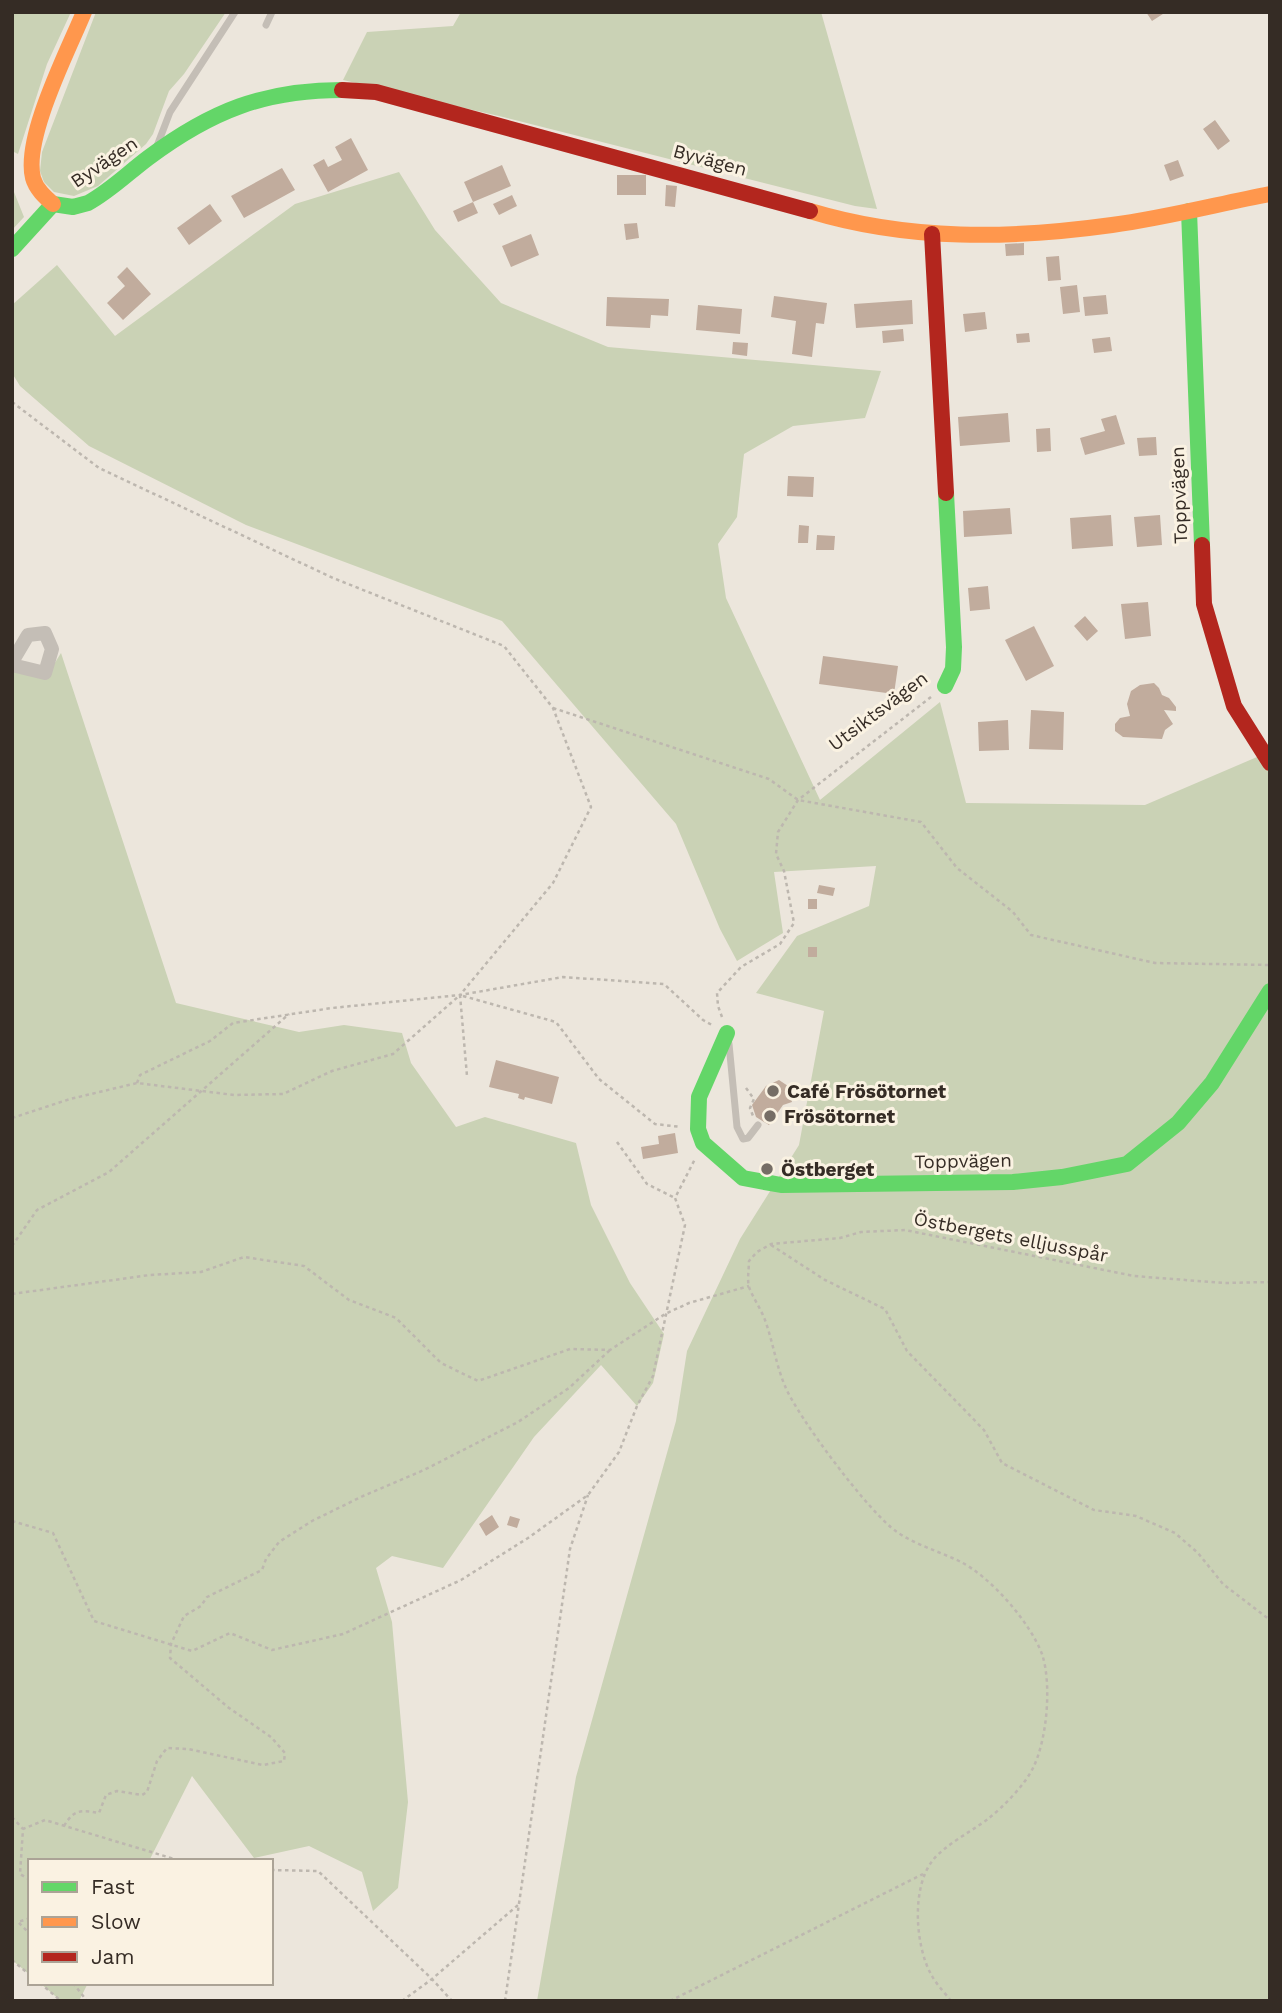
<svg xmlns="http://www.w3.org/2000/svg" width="1282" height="2013" font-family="'Work Sans',sans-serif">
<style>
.green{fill:#cad2b5}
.building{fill:#c1ac9d}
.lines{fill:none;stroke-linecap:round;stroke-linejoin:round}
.path{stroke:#bdb7af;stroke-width:2.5;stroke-dasharray:3.5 3.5;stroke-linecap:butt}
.lane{stroke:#c4beb6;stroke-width:7}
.street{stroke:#c4beb6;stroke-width:14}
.fast{stroke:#63d668;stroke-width:16}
.slow{stroke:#ff974d;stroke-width:16}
.jam{stroke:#b3261e;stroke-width:16}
.poi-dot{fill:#756d65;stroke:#faf2e2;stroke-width:2.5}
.labels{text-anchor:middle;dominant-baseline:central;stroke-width:6;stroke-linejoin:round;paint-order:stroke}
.street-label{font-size:19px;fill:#352c25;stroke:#faf2e2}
.poi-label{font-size:19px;font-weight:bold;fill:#352c25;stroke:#faf2e2;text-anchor:start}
</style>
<rect width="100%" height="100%" fill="#ece6dc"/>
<!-- green -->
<path class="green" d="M12,12H71L47,64L18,154L12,151Z
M96,12H226L184,74L169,91L153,134L146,144L98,186L74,196L54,192L44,182L40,171L42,152Z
M461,12H821L877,209L855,206L499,116L343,80L367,32L453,26Z
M399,172L435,230L501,303L608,347L881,371L865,418L793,426L744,454L737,517L718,544L726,598L820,800L940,702L966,803L1145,805L1264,754L1270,763V2001H537L576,1777L676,1421L687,1351L740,1239L799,1145L824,1011L756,993L797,936L869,906L876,866L774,872L783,933L737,961L720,929L676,824L502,621L246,525L89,446L20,386L12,373V305L57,265L115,336L295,204Z
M12,187L24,217L12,230Z
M61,653L176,1003L299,1032L344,1025L402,1033L411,1063L456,1127L485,1117L576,1143L591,1205L630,1283L664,1334L653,1383L637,1406L601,1365L534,1437L443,1568L392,1556L376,1568L392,1622L408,1802L398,1888L373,1911L362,1872L309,1846L254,1858L192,1776L149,1861H30V1975L12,1960V671L46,677Z
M40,1983H88L79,2001H61Z"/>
<!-- building -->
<path class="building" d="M1146,12H1166L1152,21Z
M1215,120L1230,141L1218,150L1203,129Z
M351,138L368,170L328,192L313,165L324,159L328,167L342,160L335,147Z
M1178,160L1184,176L1170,181L1164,165Z
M502,165L511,186L473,202L478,213L458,222L453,211L473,202L464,182Z
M282,168L295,190L244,218L231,196Z
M617,175H646V195H617Z
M666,185L677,186L675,207L665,206Z
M512,195L517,206L499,215L493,204Z
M210,204L222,221L189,245L177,228Z
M637,223L639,238L626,240L624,224Z
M531,234L539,255L511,267L502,246Z
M1024,243V255L1006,256L1005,244Z
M1059,256L1061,280L1048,281L1046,257Z
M127,267L151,294L123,320L107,303L125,286L117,277Z
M1077,285L1080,312L1063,314L1060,287Z
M1106,295L1108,314L1085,316L1083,297Z
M774,296L827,303L824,324L816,323L812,357L792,354L796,321L771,317Z
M607,297L669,299L668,316L651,315L650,328L606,326Z
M912,300L913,324L856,328L854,304Z
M698,305L742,309L740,334L696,330Z
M985,312L987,329L965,332L963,314Z
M903,329L904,341L883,343L882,331Z
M1029,333L1030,342L1017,343L1016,334Z
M1110,337L1112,351L1094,353L1092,339Z
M733,342L748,343L747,356L732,354Z
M1008,413L1010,442L960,446L958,417Z
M1116,415L1125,444L1085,455L1080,438L1105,431L1101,419Z
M1050,428L1051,451L1037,452L1036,429Z
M1156,437L1157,455L1139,456L1137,438Z
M788,476L814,477L813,497L787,496Z
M1010,508L1012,534L964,537L963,511Z
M1111,515L1113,546L1072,549L1070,518Z
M1160,515L1162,545L1137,547L1134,517Z
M799,525L809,526L808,543H798Z
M817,535L835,536L834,550H816Z
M988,586L990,609L970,611L968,588Z
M1148,602L1151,636L1125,639L1121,604Z
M1085,616L1098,631L1087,641L1074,626Z
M1034,626L1054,666L1026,681L1005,640Z
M823,656L898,666L894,694L819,684Z
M1154,683L1159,688L1162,695L1169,698L1176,707V711L1164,710L1173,724L1165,730L1162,739L1123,737L1115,731V724L1120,718L1130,716L1127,704L1131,691L1140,685Z
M1031,710L1064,712L1063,750L1029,749Z
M1008,720L1009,750L979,751L978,722Z
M819,885L835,888L833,896L817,893Z
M808,899H817V909H808Z
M808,947H817V957H808Z
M496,1060L559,1077L552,1104L525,1097L524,1100L518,1098L519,1094L489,1087Z
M779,1080L788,1086L792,1102L783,1105L769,1125L756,1117L752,1105L766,1086Z
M675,1133L678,1153L643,1159L641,1147L659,1144L658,1136Z
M492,1515L499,1527L486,1536L479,1524Z
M510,1516L520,1519L517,1528L507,1525Z"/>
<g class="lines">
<!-- path -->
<path class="path" d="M12,402L99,468L333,578L504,646L553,708L591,807L553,883L460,995
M553,708L769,779L798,800L921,822L957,868L1013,912L1031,935L1155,963L1270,965
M463,996L556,1022L599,1079L655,1124L681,1127
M722,1017L718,1006L717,993L741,967L780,944L794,923L784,871L776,854L778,832L798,800L931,697
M137,1083L140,1075L210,1041L233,1023L332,1008L460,995L563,977L664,984L703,1020L712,1025
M746,1088L754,1099L750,1108L753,1116
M12,1118L70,1099L137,1083L234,1095L283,1094L332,1071L393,1054L460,995L467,1076
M617,1142L647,1184L675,1198
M771,1245L825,1280L885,1309L907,1351L984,1430L1002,1463L1094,1510L1136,1516L1175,1533L1198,1553L1223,1584L1270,1620
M12,1246L37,1210L109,1172L289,1014
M12,1294L150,1275L201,1272L244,1257L304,1266L349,1300L396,1318L441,1363L478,1381L570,1349L610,1350L665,1314L689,1303L749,1286
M12,1521L53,1533L94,1621L192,1651L230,1633L272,1650L343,1634L461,1580L528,1538L588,1495L619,1452L637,1406L653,1376L685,1225L675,1198L695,1159
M12,1817L23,1829
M64,1826C74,1809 81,1810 99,1813L106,1795L117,1791L142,1795L147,1792L157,1761L167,1748L188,1749L263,1765L284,1761L285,1753L271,1737L229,1708L170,1658L171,1644L184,1616L201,1606L207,1597L262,1570L266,1559L279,1542L312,1521L363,1496L424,1470L518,1422L569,1388L610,1350
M271,1870L318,1871L432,1979L452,2001
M30,1880L20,1874L23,1829L45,1820L181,1861
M30,1918L18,1922L30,1934
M12,1960L30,1975
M40,1983L61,2001
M73,1983L87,2001
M402,2001L432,1979L518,1905
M505,2001L570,1549L588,1495
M670,2001L923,1874
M951,2001C945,1993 937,1985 932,1976C915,1947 911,1887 933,1860C945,1845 972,1831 988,1819C1004,1806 1024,1786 1033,1768C1047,1740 1052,1684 1042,1654C1030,1622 990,1576 959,1561C938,1551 916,1545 897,1532C870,1514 797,1416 785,1386C776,1365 773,1342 765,1320C761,1309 753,1298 749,1287C747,1280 749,1268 749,1261L757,1252L771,1244L840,1238L861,1232L905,1230L1134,1276L1224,1283L1270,1282"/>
<!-- lane -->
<path class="lane" d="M266,25L272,12
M157,146L170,112L235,12
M729,1044L737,1127L743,1139L748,1138L758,1125"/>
<!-- street -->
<path class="street" d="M12,662L28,635L45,633L52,649L45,673L12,665"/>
<!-- fast -->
<path class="fast" d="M1189,211L1202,545
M12,249L53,204L73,207L88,203C110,191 128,173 148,158C211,111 264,90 342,90
M945,686L953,669L954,647L946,493
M727,1033L699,1097L698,1129L703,1143L743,1178L781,1185L1013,1182L1062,1177L1127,1164L1178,1123L1212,1083L1270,991"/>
<!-- slow -->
<path class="slow" d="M53,204C45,197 36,189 33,178C23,138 68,51 84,12
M810,211C909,241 1011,239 1112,225C1165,218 1218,204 1270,194"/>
<!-- jam -->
<path class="jam" d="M342,90L376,92L810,211
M932,234L946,493
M1202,545L1204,604L1234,706L1270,763"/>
</g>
<!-- markers -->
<g class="poi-dot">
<circle cx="773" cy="1091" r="7"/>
<circle cx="770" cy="1116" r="7"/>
<circle cx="767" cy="1169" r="7"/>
</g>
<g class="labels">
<!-- street labels -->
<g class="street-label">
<text transform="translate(710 160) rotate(15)">Byvägen</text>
<text transform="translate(104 162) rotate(-34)">Byvägen</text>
<text transform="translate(1179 495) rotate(-92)">Toppvägen</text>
<text transform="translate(878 711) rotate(-37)">Utsiktsvägen</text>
<text transform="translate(963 1161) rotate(-1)">Toppvägen</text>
<text transform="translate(1011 1237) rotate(11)">Östbergets elljusspår</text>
</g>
<!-- poi labels -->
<g class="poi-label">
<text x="787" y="1091">Café Frösötornet</text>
<text x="784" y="1116">Frösötornet</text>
<text x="781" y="1169">Östberget</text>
</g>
</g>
<!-- border -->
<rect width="1282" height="2013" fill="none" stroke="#352c25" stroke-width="28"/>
<!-- legend -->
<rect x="28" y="1859" width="245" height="126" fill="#faf2e2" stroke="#aba396" stroke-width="2"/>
<rect x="42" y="1882" width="35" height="10" fill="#63d668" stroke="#aba396" stroke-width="2"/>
<text x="91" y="1894" font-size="21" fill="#352c25">Fast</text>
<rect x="42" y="1917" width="35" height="10" fill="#ff974d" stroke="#aba396" stroke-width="2"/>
<text x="91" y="1929" font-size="21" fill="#352c25">Slow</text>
<rect x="42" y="1952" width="35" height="10" fill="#b3261e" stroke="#aba396" stroke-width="2"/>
<text x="91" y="1964" font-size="21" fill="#352c25">Jam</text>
</svg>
